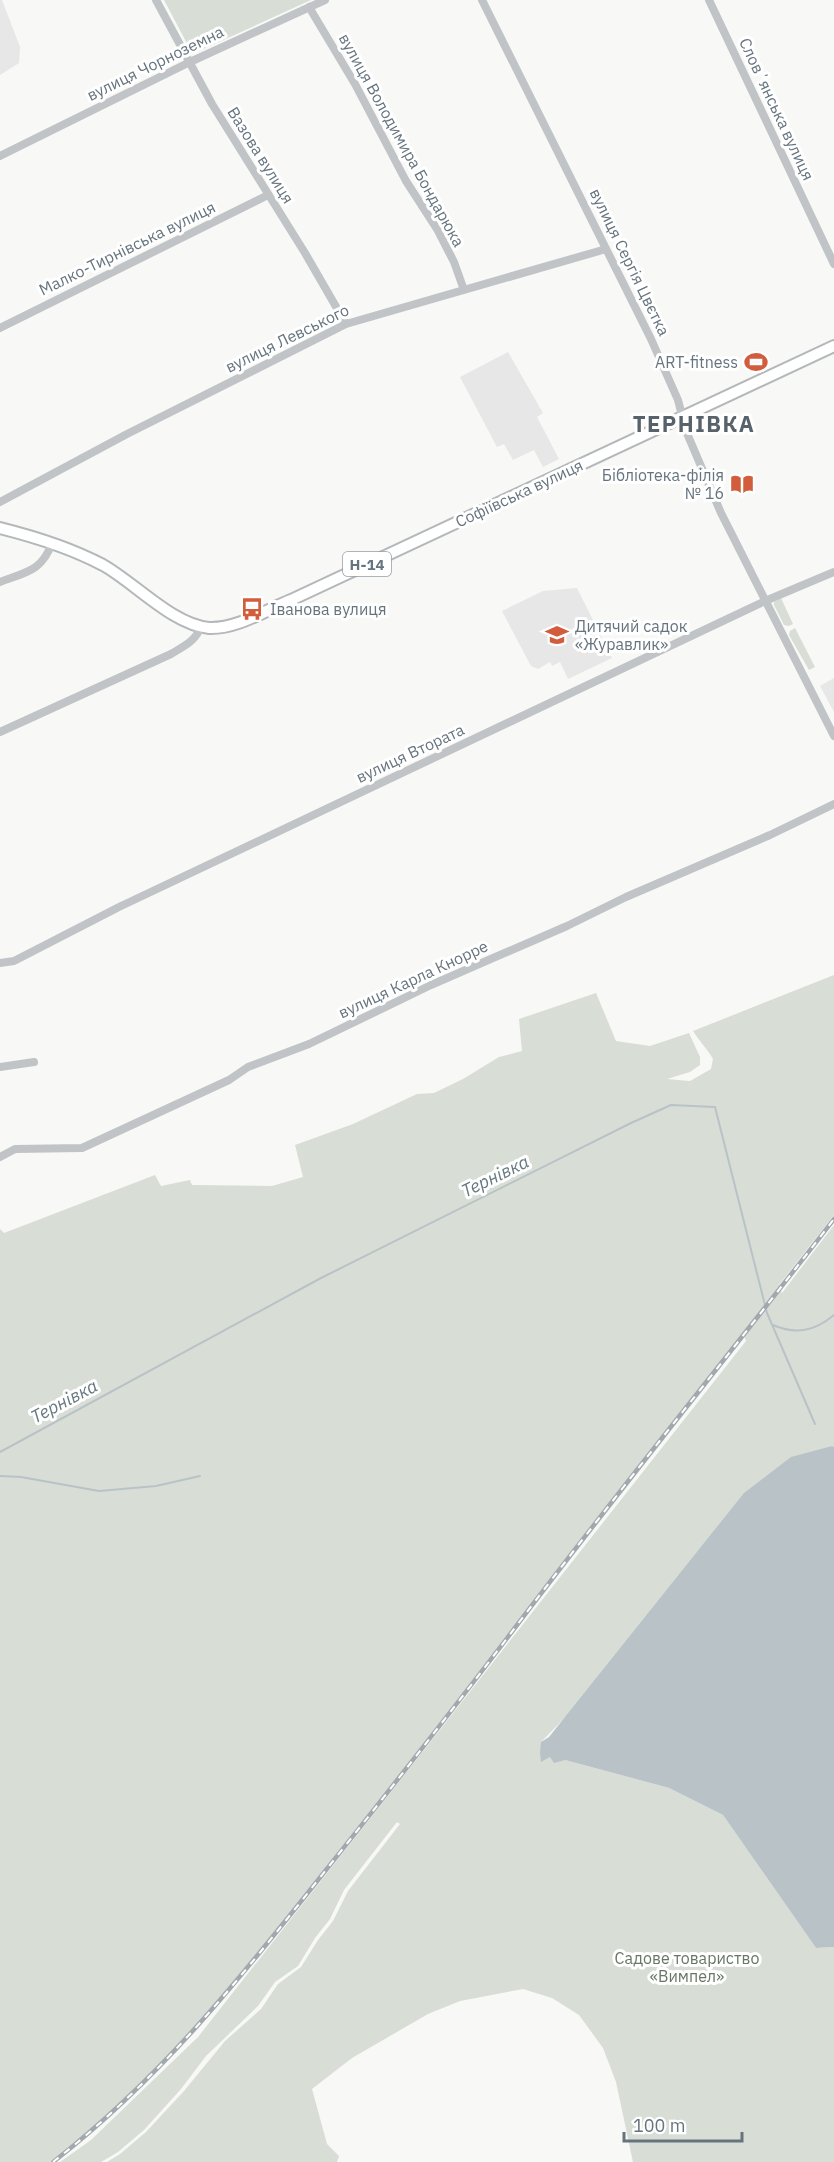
<svg xmlns="http://www.w3.org/2000/svg" width="834" height="2162" font-family="'IBM Plex Sans',sans-serif">
<style>
.built{fill:#e6e7e6}
.green{fill:#d8ddd6}
.water{fill:#b9c3c7}
.lines{fill:none;stroke-linecap:round;stroke-linejoin:round}
.stream{stroke:#b9c3c7;stroke-width:2}
.major-casing{stroke:#b4b8bb;stroke-width:14}
.minor{stroke:#c0c4c7;stroke-width:8}
.major{stroke:#fff;stroke-width:10}
.rail-casing{stroke:#a2a8ad;stroke-width:4.5}
.rail{stroke:#fff;stroke-width:2;stroke-dasharray:7;stroke-linecap:butt}
.labels{text-anchor:middle;dominant-baseline:central;stroke-width:6;stroke-linejoin:round;paint-order:stroke}
.shield{fill:#fff;stroke:#949ea5;stroke-width:1.5}
.shield-label{font-size:15px;font-weight:bold;fill:#66747e}
.street-label{font-size:16px;fill:#66747e;stroke:#fff}
.poi-label{font-size:16px;fill:#66747e;stroke:#fff;text-anchor:end}
.park-label{font-size:16px;fill:#687765;stroke:#fff}
.water-label{font-size:18px;font-style:italic;fill:#67797f;stroke:#fff}
.district-label{font-size:22px;font-weight:bold;letter-spacing:1.5px;fill:#58626a;stroke:#fff}
</style>
<rect width="100%" height="100%" fill="#f8f8f6"/>
<!-- built -->
<path class="built" d="M0,0H2L20,47L19,63L0,75Z
M508,352L543,413L537,417L559,459L543,467L534,450L513,460L504,444L497,447L460,377Z
M577,588L612,658L568,679L560,662L552,666L550,662L538,669L531,666L502,611L543,591Z
M834,678V712L820,686Z"/>
<!-- green -->
<path class="green" d="M164,0H311L195,53L191,51Z
M781,598L793,624L789,626L784,625L774,605V602Z
M795,628L815,667L809,670L789,635L790,631Z
M834,975V1215L779,1285L782,1293L834,1225V1447L832,1446L541,1742L550,1756L669,1788L723,1815L816,1948L834,1947V2162H633L616,2082L603,2048L579,2015L552,1998L523,1989L460,2001L428,2014L352,2058L312,2089L327,2144L339,2156L337,2162H107L120,2154L146,2132L184,2091L225,2041L261,2009L278,1984L301,1967L318,1940L333,1921L348,1891L400,1824L397,1822L344,1890L330,1919L315,1938L298,1966L275,1982L258,2006L206,2056L181,2089L144,2130L118,2152L101,2162H60L91,2140L198,2037L746,1341L743,1333L437,1727L218,2002L167,2058L130,2094L87,2132L49,2162H0V1229L4,1233L155,1175L161,1186L190,1180L192,1185L272,1186L303,1177L295,1145L353,1124L417,1094L434,1093L463,1079L499,1057L522,1051L519,1019L596,993L616,1041L650,1046L689,1033L700,1057V1065L690,1072L667,1079L690,1081L711,1069L713,1059C707,1048 699,1041 693,1031Z"/>
<!-- water -->
<path class="water" d="M832,1446L834,1447V1947L816,1948L723,1815L669,1788L565,1760L554,1763L550,1757L541,1762L540,1753L541,1742L549,1737L744,1493L791,1457Z"/>
<g class="lines">
<!-- stream -->
<path class="stream" d="M773,1325C796,1335 815,1331 834,1315
M0,1452L321,1278L631,1123L671,1105L715,1107L767,1313L815,1424
M0,1476L21,1477L99,1491L156,1486L200,1476"/>
<!-- major casing -->
<g class="major-casing">
<path id="major" d="M0,528C36,537 71,548 103,565C135,583 173,625 209,628C237,629 266,610 291,600L834,346"/>
</g>
<!-- minor -->
<path class="minor" d="M156,0L212,104L305,253L346,324
M482,0L651,339L678,400L686,431L721,513L834,736
M709,0L834,264
M309,7L355,84L406,181L437,229L454,262L464,290
M0,156L190,62L325,0
M0,328L268,195
M0,502L127,434L346,324L606,249
M0,582C26,572 42,571 52,543
M0,732L171,654C184,646 196,641 201,626
M0,963L14,961L119,907L765,601L834,572
M0,1067L34,1062
M0,1157L15,1149L82,1148L229,1080L248,1067L309,1044L431,985L567,926L626,897L770,835L834,804"/>
<!-- major -->
<use href="#major" class="major"/>
<!-- rail casing -->
<g class="rail-casing">
<path id="rail" d="M53,2162C160,2079 239,1980 322,1875C385,1796 447,1717 508,1637C614,1496 726,1359 834,1219"/>
</g>
<!-- rail -->
<use href="#rail" class="rail"/>
</g>
<!-- icons -->
<defs>
<g id="stadium-bare" transform="scale(1.8)"><path d="M0-5a6.5 5 0 1 0 0 10a6.5 5 0 1 0 0-10ZM-3.5-1.8h7v3.6h-7Z" fill="#d15d3d" stroke="#fff" stroke-width="2.5" paint-order="stroke"/></g>
<g id="library-bare" transform="scale(1.8)"><path d="M-6-4Q-3-5.5-.7-3.5V5Q-3 3-6 4ZM6-4Q3-5.5 .7-3.5V5Q3 3 6 4Z" fill="#d15d3d" stroke="#fff" stroke-width="2.5" paint-order="stroke"/></g>
<g id="bus-bare" transform="scale(1.8)"><path d="M-5-6H5V4H4V6H2V4H-2V6H-4V4H-5ZM-3.5-4V0h7V-4ZM-3.5 1.2v1.5H-2V1.2ZM2 1.2v1.5H3.5V1.2Z" fill="#d15d3d" stroke="#fff" stroke-width="2.5" paint-order="stroke"/></g>
<g id="school-bare" transform="scale(1.8)"><path d="M0-5L7-2L0 1L-7-2ZM-4 1L0 2.5L4 1V4Q0 6-4 4Z" fill="#d15d3d" stroke="#fff" stroke-width="2.5" paint-order="stroke"/></g>
</defs>
<g fill-rule="evenodd">
<use href="#stadium-bare" x="756" y="362"/>
<use href="#library-bare" x="742" y="484"/>
<use href="#bus-bare" x="252" y="609"/>
<use href="#school-bare" x="557" y="635"/>
</g>
<g class="labels">
<!-- shield labels -->
<rect class="shield" x="343" y="552" width="48" height="24" rx="4.5"/>
<g class="shield-label">
<text x="367" y="564">Н-14</text>
</g>
<!-- street labels -->
<g class="street-label">
<text transform="translate(155 63) rotate(-26)">вулиця Чорноземна</text>
<text transform="translate(777 109) rotate(65)">Словʼянська вулиця</text>
<text transform="translate(402 140) rotate(61)">вулиця Володимира Бондарюка</text>
<text transform="translate(261 155) rotate(58)">Вазова вулиця</text>
<text transform="translate(127 248) rotate(-26)">Малко-Тирнівська вулиця</text>
<text transform="translate(630 262) rotate(64)">вулиця Сергія Цвєтка</text>
<text transform="translate(287 338) rotate(-26)">вулиця Левського</text>
<text transform="translate(519 493) rotate(-25)">Софіївська вулиця</text>
<text transform="translate(410 753) rotate(-25)">вулиця Втората</text>
<text transform="translate(413 979) rotate(-25)">вулиця Карла Кнорре</text>
</g>
<!-- poi labels -->
<g class="poi-label">
<text x="738" y="362">ART-fitness</text>
<text x="724" y="475">Бібліотека-філія<tspan x="724" dy="18">№ 16</tspan></text>
<text x="270" y="609" text-anchor="start">Іванова вулиця</text>
<text x="575" y="626" text-anchor="start">Дитячий садок<tspan x="575" dy="18">«Журавлик»</tspan></text>
</g>
<!-- park labels -->
<g class="park-label">
<text x="687" y="1958">Садове товариство<tspan x="687" dy="18">«Вимпел»</tspan></text>
</g>
<!-- water labels -->
<g class="water-label">
<text transform="translate(495 1176) rotate(-26)">Тернівка</text>
<text transform="translate(64 1401) rotate(-28)">Тернівка</text>
</g>
<!-- district labels -->
<g class="district-label">
<text x="694" y="423">ТЕРНІВКА</text>
</g>
</g>
<!-- scale -->
<path d="M624 2132v9h118v-9" fill="none" stroke="#66747e" stroke-width="3"/>
<text x="633" y="2132" font-size="18" fill="#66747e" stroke="#ffffff" stroke-width="4.5" paint-order="stroke">100 m</text>
</svg>
